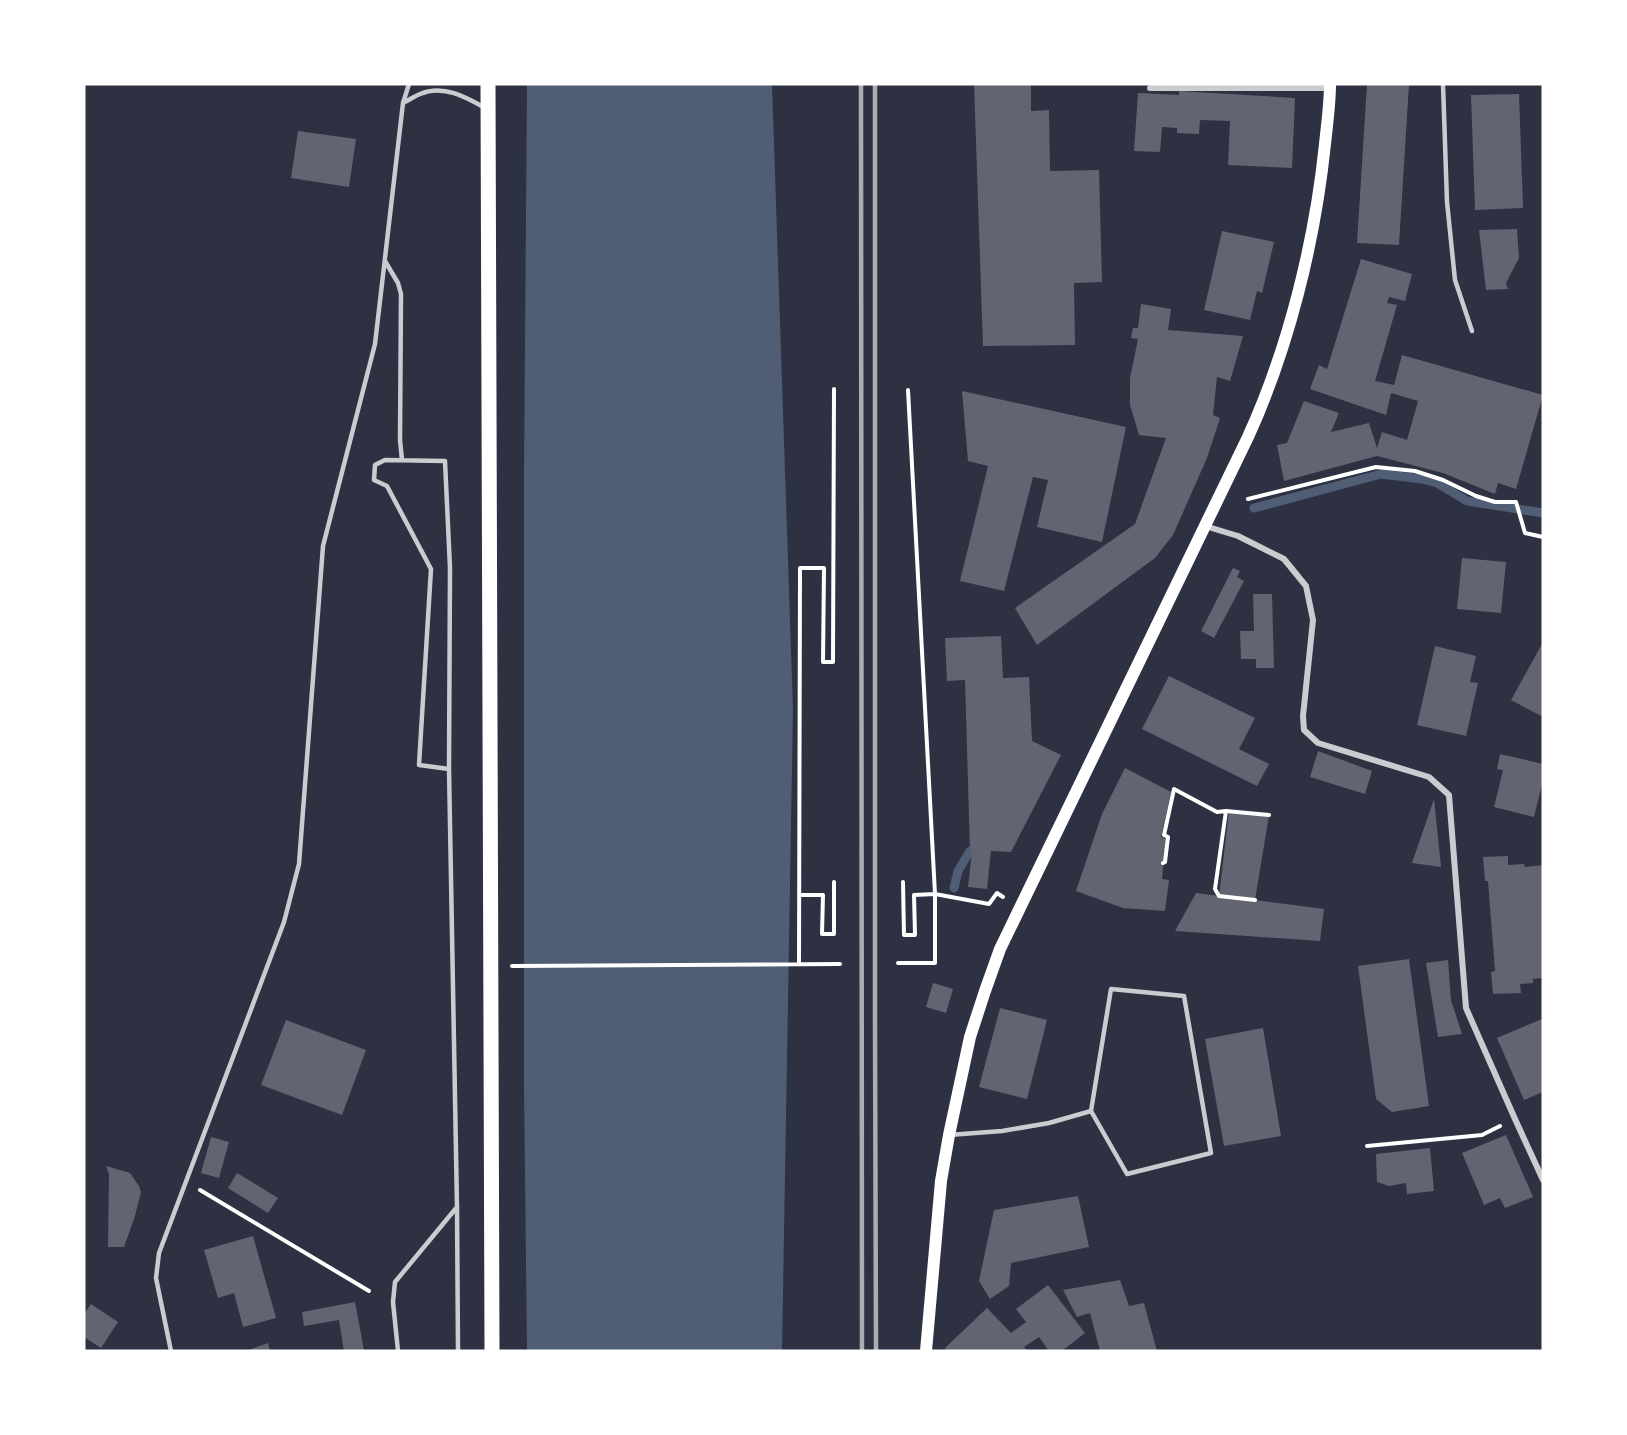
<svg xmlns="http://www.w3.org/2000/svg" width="1627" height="1435" font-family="'Crimson Pro',serif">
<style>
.water{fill:#4f5d75}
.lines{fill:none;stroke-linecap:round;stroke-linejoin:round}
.stream{stroke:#4f5d75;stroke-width:9}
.building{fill:#626471}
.path{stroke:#fff;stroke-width:4}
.service{stroke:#caccd0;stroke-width:4.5}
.minor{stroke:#caccd0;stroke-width:6}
.secondary{stroke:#fff;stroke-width:12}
.primary{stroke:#fff;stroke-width:15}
.rail{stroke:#abadb3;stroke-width:4.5}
</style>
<rect width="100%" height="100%" fill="#2d3142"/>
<!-- water -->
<path class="water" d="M527,84H772L793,709L782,1351H527L524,1086V474Z"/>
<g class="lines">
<!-- stream -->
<path class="stream" d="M1254,508L1381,474L1422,479L1437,483L1467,501L1543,513
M954,888L958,871L970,851"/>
</g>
<!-- building -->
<path class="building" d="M974,84H1031V111L1049,110L1050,171L1099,170L1102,282L1074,283L1075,345L983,346Z
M1367,84H1409L1399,245L1357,243Z
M1179,91L1295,98L1292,168L1228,165L1230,121L1200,120L1199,134L1177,133V128L1162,127L1160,152L1134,151L1138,93L1179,95Z
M1519,94L1523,208L1475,210L1471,95Z
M298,131L356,139L349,187L291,178Z
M1517,229L1519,258L1506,283L1508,289L1486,290L1479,230Z
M1222,231L1274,242L1262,293L1257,291L1250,320L1204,310Z
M1361,259L1412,274L1405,301L1389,297L1387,303L1397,305L1375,381L1394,385L1402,355L1543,395L1516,489L1498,483L1495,494L1443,473L1377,456L1284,481L1277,445L1287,443L1304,401L1339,413L1331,432L1369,423L1377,448L1382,432L1407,440L1418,401L1391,393L1386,415L1310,389L1319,365L1327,369Z
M1141,304L1171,309L1168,330L1243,336L1230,381L1217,377L1213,415L1220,418L1207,458L1173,535L1155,558L1037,645L1015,608L1135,524L1166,438L1139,435L1130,405V378L1138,339L1131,338L1133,328H1138Z
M962,391L1126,427L1102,542L1037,527L1048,480L1033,477L1004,591L960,581L988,466L968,461Z
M1462,558L1506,562L1501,613L1457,609Z
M1233,568L1240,571L1237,577L1244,581L1214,638L1201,631Z
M1253,594H1272L1274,668H1256V659H1241L1240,631H1254Z
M1001,636L1003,678L1029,677L1032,741L1061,755L1011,852L991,851L987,889L968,887L972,851H970L965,680L947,681L945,638Z
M1543,642V717L1511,700Z
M1435,646L1476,656L1470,682L1478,683L1466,736L1417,725Z
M1169,676L1255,718L1239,749L1269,764L1257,786L1142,729Z
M1318,751L1372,771L1365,794L1310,777Z
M1500,754L1543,764V780L1534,817L1494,807L1503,770L1497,769Z
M1125,768L1171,792L1161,837L1166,839L1162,879L1169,880L1165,911L1123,908L1076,891L1102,814Z
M1434,799L1441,867L1412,863Z
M1229,811L1269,815L1255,900L1324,909L1320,941L1175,931L1196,893L1219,896Z
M1508,856V865L1524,864L1525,867L1543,865V978L1533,979V983L1520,984L1521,993L1493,994L1491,972L1495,971L1488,881H1485L1483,857Z
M1409,959L1429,1106L1392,1112L1376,1099L1358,966Z
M1448,960L1451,1000L1462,1034L1438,1037L1426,963Z
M933,983L953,989L946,1013L926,1007Z
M1000,1008L1047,1020L1027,1099L979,1087Z
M1542,1019L1543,1022V1092L1524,1100L1497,1038Z
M286,1020L366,1050L342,1115L261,1085Z
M1263,1028L1281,1136L1224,1146L1205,1039Z
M1506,1135L1533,1197L1505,1208L1500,1198L1484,1205L1462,1153Z
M211,1137L229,1142L219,1178L201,1173Z
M1430,1148L1434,1191L1407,1194L1406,1183L1389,1186L1377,1182L1376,1154Z
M106,1166L130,1173L139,1186L141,1192L135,1216L124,1247H108L109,1174Z
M237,1173L278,1198L268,1213L228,1188Z
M1078,1196L1089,1247L1011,1263L1009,1286L990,1299L979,1281L994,1210Z
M253,1236L276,1318L243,1327L234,1293L218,1298L204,1250Z
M1120,1280L1129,1306L1144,1303L1157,1351H1100L1090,1313L1077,1317L1063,1290Z
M1048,1285L1085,1333L1062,1351H1049L1039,1337L1024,1347L1028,1351H945V1348L987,1308L1011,1333L1026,1322L1016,1309Z
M355,1302L364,1350L344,1351L339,1320L304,1326L302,1312Z
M91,1304L118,1322L101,1348L84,1337V1314Z
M268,1343L270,1351H246Z"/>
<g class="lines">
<!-- path -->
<path class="path" d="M1248,499L1376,467L1415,471L1443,480L1476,496L1495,502H1516L1525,533L1543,537
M1163,863L1165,862L1168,837L1164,835L1174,789L1217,812L1226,811
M903,882L904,935H915L914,895L935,894L989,904L997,893L1003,897
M799,895H823L822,934H834V882
M1255,900L1219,896L1215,889L1226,811L1269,815
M898,963H935V894L908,390
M799,964L800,568H824L823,662H833L834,389
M512,966L840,964
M1367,1146L1482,1135L1500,1126
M200,1190L369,1291"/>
<!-- service -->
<path class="service" d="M1443,84L1447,202L1455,280L1472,331
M403,103C409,100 415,96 420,94C443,84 466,97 485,108
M385,261L398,283L401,294L400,440L402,460
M385,460L445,461L450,568L449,769L419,765L431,569L387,486L374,480L375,465Z
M449,769L457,1207L458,1351
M1111,989L1184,996L1211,1153L1127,1174L1091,1111Z
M949,1135L1002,1131L1049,1123L1091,1111
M171,1351L156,1278L159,1253L284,922L299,864L323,546L375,344L403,103L409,84
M398,1351L393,1302L395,1282L457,1207"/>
<!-- minor -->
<path class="minor" d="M1150,88H1330
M1205,526L1238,536L1284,559L1306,586L1313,620L1303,716L1304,730L1318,743L1429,777L1449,795L1466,1008L1515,1119L1543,1180"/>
<!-- secondary -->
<path class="secondary" d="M926,1351L941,1181L949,1135L970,1037L985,991L1000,949L1248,437C1289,347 1315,241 1325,144C1327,124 1330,104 1330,84"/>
<!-- primary -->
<path class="primary" d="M488,84L492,1351"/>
<!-- rail -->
<path class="rail" d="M861,84L862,1351
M875,84V1023L876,1351"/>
</g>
<!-- border -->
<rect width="1627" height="1435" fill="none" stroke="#ffffff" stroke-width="171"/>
</svg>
